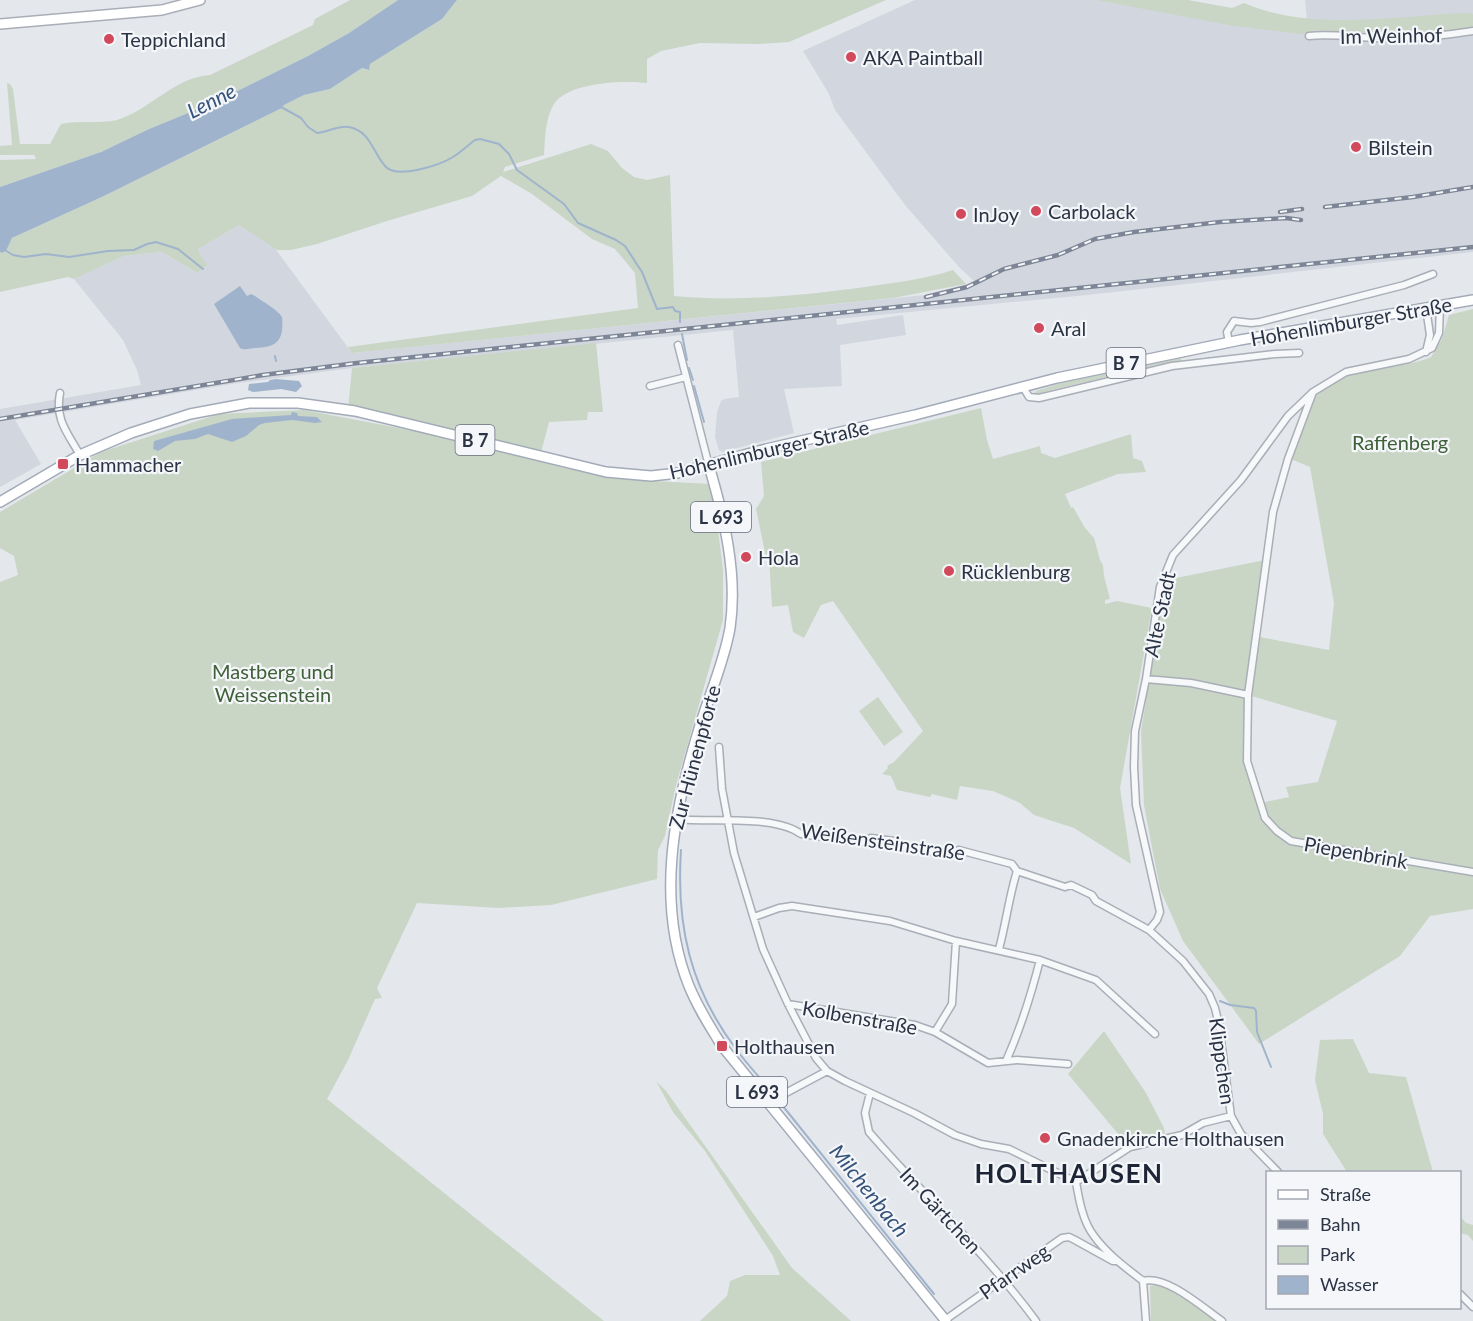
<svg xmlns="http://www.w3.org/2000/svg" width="1473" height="1321" font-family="Lato,sans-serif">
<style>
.built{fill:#d2d6de}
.green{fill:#c9d6c5;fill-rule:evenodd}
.water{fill:#9fb4cc}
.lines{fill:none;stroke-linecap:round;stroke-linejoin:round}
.stream{stroke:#9fb4cc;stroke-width:2}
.street-casing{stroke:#a9aeb7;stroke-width:9}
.secondary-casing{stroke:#a9aeb7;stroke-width:12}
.primary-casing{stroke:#a3abb8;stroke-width:12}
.street{stroke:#f7f8fa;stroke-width:6}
.secondary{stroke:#fff;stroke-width:9}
.primary{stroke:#fff;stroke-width:9}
.rail-casing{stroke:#7d8696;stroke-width:4.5}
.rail{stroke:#f4f6f9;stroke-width:2;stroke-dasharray:7;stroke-linecap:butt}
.poi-dot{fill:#d1495b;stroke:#f4f6f9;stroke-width:2}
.labels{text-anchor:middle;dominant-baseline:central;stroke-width:4.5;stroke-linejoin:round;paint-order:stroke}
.shield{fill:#f4f6f9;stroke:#676e7b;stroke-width:1.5}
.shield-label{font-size:18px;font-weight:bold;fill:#2b3445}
.street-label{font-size:20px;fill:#2b3445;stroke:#f4f6f9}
.poi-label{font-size:20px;fill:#2b3445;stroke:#f4f6f9;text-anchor:start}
.park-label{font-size:20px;fill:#3f6138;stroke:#f4f6f9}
.water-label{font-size:21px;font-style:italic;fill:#34527a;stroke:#f4f6f9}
.district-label{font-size:26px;font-weight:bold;letter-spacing:1.5px;fill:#1d2536;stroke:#f4f6f9}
</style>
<rect width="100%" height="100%" fill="#e4e7ec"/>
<!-- built -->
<path class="built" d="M915,0H1131L1308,31L1305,0H1473V252L1087,295L836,319L837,325L903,315L906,335L840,345L842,386L784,389L794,433L722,452L719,450L715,437L717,412L721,401L724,399L739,397L733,330L352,368L238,383L15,420L41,464L0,487V409L141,385L137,370L123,340L74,279L124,256L162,252L197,273V250L239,225L274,247L352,353L925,295L975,282L959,267L905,205L835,110L829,94L803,51Z"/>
<!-- green -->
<path class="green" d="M350,0H398L349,33L308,56L215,102L149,129L101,152L0,187V160L36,159L34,155H0V146L12,145L7,83L10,84L13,89L20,144H50L61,124C79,120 99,124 117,120C148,111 175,77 210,75L313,25L315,19Z
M457,0H886L789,42L757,44L700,43L661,51L647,59V83C624,80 568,82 554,104C545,119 545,138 544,155L505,167L503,172L591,144L608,151L622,168L634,177L647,180L670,175L674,296C735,302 797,296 858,288C890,283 923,280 953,270L966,284L893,298L352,353L348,347L638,308L635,273L615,249L592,239L532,194L501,176L472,196L387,221L317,244L291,250H277L239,225L197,250L207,265L197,273L162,252L124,256L74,279L68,277L0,292V252L3,253L7,249L12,238L104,196L282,108L284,105L304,95L330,89L362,68L368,70L370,64L442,19Z
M1097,0H1188L1232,8L1244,3C1310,32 1395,16 1465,13L1473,14V29L1392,34L1314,30L1302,34L1234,26Z
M1473,309V909L1430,916L1400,956L1259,1044L1183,941L1160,889L1144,805L1141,731L1166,580L1265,560L1254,636L1329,650L1334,603L1310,467L1291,459L1314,399C1343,362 1395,373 1431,357L1442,339L1449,315ZM1248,695L1337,721L1318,782L1286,787L1289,797L1260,803L1247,761Z
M596,343L603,412H588L587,420L549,422L540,456L348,409L352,368Z
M1181,358V362L1156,365L1047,391L1036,395L1034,394L1036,391L1065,382Z
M981,408L987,440L993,459L1040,446L1041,453L1055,458L1131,434L1133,458L1142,461L1146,472L1118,474L1065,494L1071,508L1073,507L1085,528L1094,538L1100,560L1103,565L1104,576L1110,599L1105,600V604L1117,601L1152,608L1120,788L1131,864L1074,828L1034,815L1020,803L993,791L960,786L957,800L932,794L930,797L897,790L891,776L882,774L888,768L887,766L894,762L923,731L833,601L821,605L804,638L793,632L788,605L772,607L769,558L766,557L756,509L764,496L761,462Z
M304,410L446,437L564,468L637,480L710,484L714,498L723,570V620L676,785L665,836L658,850L657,879L551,905L499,908L417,903L377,988L382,998L375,999L348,1060L327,1099L604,1321H0V582L18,575L14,556L0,548V512L101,452L219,414Z
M878,697L903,732L884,746L859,711Z
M1104,1031L1146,1093L1164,1128L1165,1134L1129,1147L1068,1074Z
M1353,1039L1369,1073L1406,1077L1433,1172H1347L1323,1134V1114L1315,1080L1320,1040Z
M656,1081L666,1091L792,1268L851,1321H700L727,1296L730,1281L745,1275H780L773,1256L705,1151L673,1112Z
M1460,1216L1466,1223L1473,1225V1241L1468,1235L1460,1233Z
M1158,1284L1173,1290L1217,1321H1151L1150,1286Z"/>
<!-- water -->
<path class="water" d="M398,0H457L442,19L370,64L369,70L362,68L330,89L304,95L284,105L282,108L104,196L12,238L7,249L3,253L0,252V187L101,152L149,129L215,102L308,56L349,33Z
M240,286L247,296L251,294L255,296C264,303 276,308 282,317C284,340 278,347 255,348C249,348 246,351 240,348L214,304Z
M276,379L299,381L302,386L296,392L281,389L253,392L248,390L249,384L268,382L270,380Z
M292,412L297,413L298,416L317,417L322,422L315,423L292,420L265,423L259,425L246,436L232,442L208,434L195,439L175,441L158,451L153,449L154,441L232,419L291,415Z"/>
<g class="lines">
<!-- stream -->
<path class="stream" d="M281,107L301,118L308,127L317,133C327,132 340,125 349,127C371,131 373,154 386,167C398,179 440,165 453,157C461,152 468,145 475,140L480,139L499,144L509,154L517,170L564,204L578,223L616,240L625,246L642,272L657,309L673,307L675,311L680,312V322
M5,250L13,255L24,257L46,254L69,257L108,251L134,250L147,244L156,242L178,249L203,269
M682,334L687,360
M275,356L276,361
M689,368L693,380
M694,386L704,422
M681,850C676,925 690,988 736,1049C747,1064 760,1078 772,1092
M1220,1001L1230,1005L1254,1008L1256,1011L1257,1032L1271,1067
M782,1105L934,1294"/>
<!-- street casing -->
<g class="street-casing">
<path id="street" d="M1309,36C1332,33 1356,38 1379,38C1411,39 1442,36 1473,31
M1229,342L1227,332L1234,321L1251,323L1260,322L1404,285L1433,274
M678,345L709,466
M1426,352L1430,335L1426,308
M650,386L686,377
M1023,387L1029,397L1039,398L1172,366L1275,354L1299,353
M60,393C55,420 67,432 80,455
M1146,679L1191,683L1248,695L1247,761L1265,818L1277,831L1291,841L1473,872
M1248,695L1273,512L1288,459L1313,392
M719,747L722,789L734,853L763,949L788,1004L816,1058L827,1071L845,1081L914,1113L955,1135L981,1144L1009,1149L1076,1182C1079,1200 1083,1222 1094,1236C1107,1254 1126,1268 1143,1281
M676,819C710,823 774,814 801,834L861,842L871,838L894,841L902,847L946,854L959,850L1012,864L1017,871L1065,887L1071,885L1092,895L1096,901L1149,930L1183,961L1209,994L1215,1008L1219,1025L1231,1116L1241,1134L1278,1172
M754,917L779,908L792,906L890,921L956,941
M1149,930L1157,920L1160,912L1136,805L1134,767L1135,731L1146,679L1160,587L1173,555L1241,480L1288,416L1313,392L1346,372L1409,359L1432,348L1439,333L1440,306
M999,949C1006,923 1009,897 1017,871
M788,1004L915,1025L935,1032L988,1063L1017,1060L1068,1064
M935,1032L952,1004L956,941L1040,960L1096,980L1155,1034
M1006,1061C1021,1028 1031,995 1040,960
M870,1093L865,1113L869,1132C924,1196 986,1253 1036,1321
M767,1103L827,1071
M1076,1182L1130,1147L1182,1135L1203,1123L1231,1116
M1143,1281C1167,1275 1203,1308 1222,1321
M1143,1281L1146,1321
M1460,1294L1473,1307
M945,1320L1062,1238L1069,1237L1075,1240L1113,1261H1118"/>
</g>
<!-- secondary casing -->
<g class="secondary-casing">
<path id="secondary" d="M0,24L162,10L200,0"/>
</g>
<!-- primary casing -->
<g class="primary-casing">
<path id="primary" d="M709,466C724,517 738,574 730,628C724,663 708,698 698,732C673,814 656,905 689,986C698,1008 710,1027 722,1046L946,1321
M0,502L80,455L131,433L190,414L249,403H298L355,411L606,472L651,476L678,473L766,449L915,415L1057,378L1240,340L1473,300"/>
</g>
<!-- street -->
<use href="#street" class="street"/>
<!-- secondary -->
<use href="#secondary" class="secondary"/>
<!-- primary -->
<use href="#primary" class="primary"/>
<!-- rail casing -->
<g class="rail-casing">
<path id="rail" d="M1325,207L1413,197L1473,187
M1280,212L1302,209
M926,297L967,287L1004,269L1058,255L1095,239L1134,232L1220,222L1286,218L1301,220
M0,419L263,375L357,363L1473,247"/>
</g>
<!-- rail -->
<use href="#rail" class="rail"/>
</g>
<!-- markers -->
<g class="poi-dot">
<circle cx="109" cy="39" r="6"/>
<circle cx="851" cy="57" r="6"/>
<circle cx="1356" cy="147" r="6"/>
<circle cx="1036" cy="211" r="6"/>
<circle cx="961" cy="214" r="6"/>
<circle cx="1039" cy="328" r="6"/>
<rect x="57" y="458" width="12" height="12" rx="3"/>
<circle cx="746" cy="557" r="6"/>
<circle cx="949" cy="571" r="6"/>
<rect x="716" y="1040" width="12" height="12" rx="3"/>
<circle cx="1045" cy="1138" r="6"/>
</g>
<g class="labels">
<!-- shield labels -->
<g class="shield">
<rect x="1106.5" y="348" width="39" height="30" rx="4.5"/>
<rect x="455.5" y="425" width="39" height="30" rx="4.5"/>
<rect x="691" y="502" width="60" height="30" rx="4.5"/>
<rect x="727" y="1077" width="60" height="30" rx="4.5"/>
</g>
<g class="shield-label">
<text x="1126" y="363">B 7</text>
<text x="475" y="440">B 7</text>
<text x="721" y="517">L 693</text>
<text x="757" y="1092">L 693</text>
</g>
<!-- street labels -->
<g class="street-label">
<text transform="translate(1391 35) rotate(-1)">Im Weinhof</text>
<text transform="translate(1351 321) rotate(-10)">Hohenlimburger Straße</text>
<text transform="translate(769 449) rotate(-13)">Hohenlimburger Straße</text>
<text transform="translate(1159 614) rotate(-78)">Alte Stadt</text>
<text transform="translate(694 757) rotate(-75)">Zur Hünenpforte</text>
<text transform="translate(883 841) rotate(8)">Weißensteinstraße</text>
<text transform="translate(1356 852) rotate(10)">Piepenbrink</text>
<text transform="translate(860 1017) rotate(10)">Kolbenstraße</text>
<text transform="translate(1223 1061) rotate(82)">Klippchen</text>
<text transform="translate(941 1210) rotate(47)">Im Gärtchen</text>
<text transform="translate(1014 1271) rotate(-35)">Pfarrweg</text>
</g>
<!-- poi labels -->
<g class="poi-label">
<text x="121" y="39">Teppichland</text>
<text x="863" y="57">AKA Paintball</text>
<text x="1368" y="147">Bilstein</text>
<text x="1048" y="211">Carbolack</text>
<text x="973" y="214">InJoy</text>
<text x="1051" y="328">Aral</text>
<text x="75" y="464">Hammacher</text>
<text x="758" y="557">Hola</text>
<text x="961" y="571">Rücklenburg</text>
<text x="734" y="1046">Holthausen</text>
<text x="1057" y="1138">Gnadenkirche Holthausen</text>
</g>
<!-- park labels -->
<g class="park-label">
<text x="1400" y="442">Raffenberg</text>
<text x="273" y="671">Mastberg und<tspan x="273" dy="23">Weissenstein</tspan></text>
</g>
<!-- water labels -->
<g class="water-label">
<text transform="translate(211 100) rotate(-27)">Lenne</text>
<text transform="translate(870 1190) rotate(51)">Milchenbach</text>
</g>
<!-- district labels -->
<g class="district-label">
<text x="1069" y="1173">HOLTHAUSEN</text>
</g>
</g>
<!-- legend -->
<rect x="1266" y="1171" width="195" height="138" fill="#f4f6f9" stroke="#a4a8b1" stroke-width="1.5"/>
<rect x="1278" y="1190" width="30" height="9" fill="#ffffff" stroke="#a4a8b1" stroke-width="1.5"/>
<text x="1320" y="1201" font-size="18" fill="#2b3445">Straße</text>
<rect x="1278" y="1220" width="30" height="9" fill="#7d8696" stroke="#a4a8b1" stroke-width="1.5"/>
<text x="1320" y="1231" font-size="18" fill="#2b3445">Bahn</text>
<rect x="1278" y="1246" width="30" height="18" fill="#c9d6c5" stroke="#a4a8b1" stroke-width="1.5"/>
<text x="1320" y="1261" font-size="18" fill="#2b3445">Park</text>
<rect x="1278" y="1276" width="30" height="18" fill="#9fb4cc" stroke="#a4a8b1" stroke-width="1.5"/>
<text x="1320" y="1291" font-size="18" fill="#2b3445">Wasser</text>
</svg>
